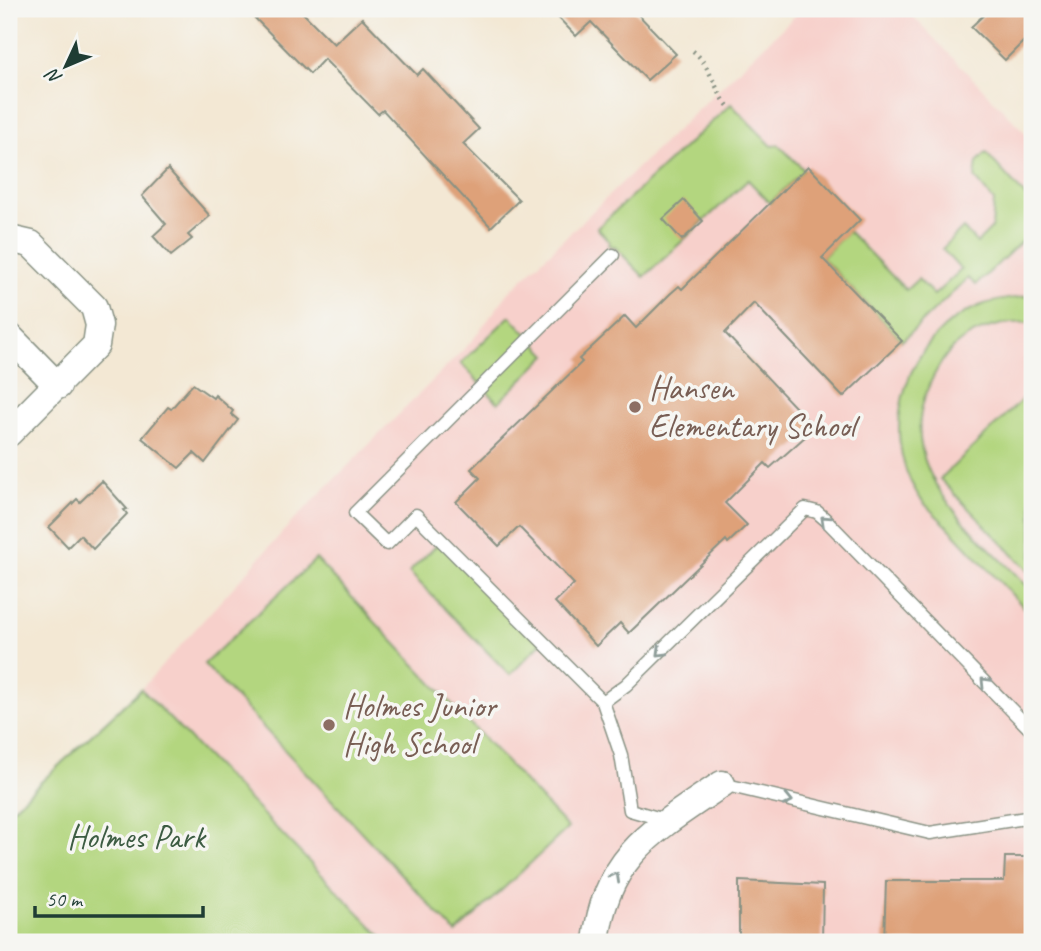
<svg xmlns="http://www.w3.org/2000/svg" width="1041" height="951" font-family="Caveat,sans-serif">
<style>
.built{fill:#f7d0cb}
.green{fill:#b3d67f;stroke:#698a5a;stroke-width:2}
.building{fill:#dea179}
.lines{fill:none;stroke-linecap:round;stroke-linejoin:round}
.service-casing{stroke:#899284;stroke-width:15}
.minor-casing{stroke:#899284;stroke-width:29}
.path{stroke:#899284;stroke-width:4.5;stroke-dasharray:2 5;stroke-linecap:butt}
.service{stroke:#fff;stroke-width:12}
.minor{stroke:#fff;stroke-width:26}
.oneway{stroke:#8f9e9a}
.education-dot{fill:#8d6e63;stroke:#f6f6f2;stroke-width:2.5}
.labels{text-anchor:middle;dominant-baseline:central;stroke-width:7;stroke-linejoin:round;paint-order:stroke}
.education-label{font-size:33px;fill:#785e54;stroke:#f6f6f2;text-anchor:start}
.park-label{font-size:33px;fill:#3d5c43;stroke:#f6f6f2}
</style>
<rect width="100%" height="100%" fill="#f6f6f2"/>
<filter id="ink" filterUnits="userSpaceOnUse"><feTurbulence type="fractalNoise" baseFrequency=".0143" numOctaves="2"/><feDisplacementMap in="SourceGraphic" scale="14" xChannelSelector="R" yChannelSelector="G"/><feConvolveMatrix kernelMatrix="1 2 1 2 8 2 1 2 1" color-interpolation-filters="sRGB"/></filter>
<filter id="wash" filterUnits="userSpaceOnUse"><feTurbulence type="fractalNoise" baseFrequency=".00686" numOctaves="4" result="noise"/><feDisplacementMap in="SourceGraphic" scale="28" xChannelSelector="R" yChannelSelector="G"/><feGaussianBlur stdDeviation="1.57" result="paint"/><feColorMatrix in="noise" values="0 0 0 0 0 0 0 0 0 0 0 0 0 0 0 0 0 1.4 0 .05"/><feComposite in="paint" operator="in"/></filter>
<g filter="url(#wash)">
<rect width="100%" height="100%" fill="#f3e8d4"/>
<!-- built -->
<path class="built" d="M802,9H906L1032,140V942H387L141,689L293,521L472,341L509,292Z"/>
<!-- green -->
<path class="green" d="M731,104L772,146L779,145L804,170L770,203L748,180L644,277L615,247L608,245L610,242L597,228Z
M986,153L1029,200L1026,237L976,285L968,278L902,341L822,258L848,231L906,290L918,279L934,295L961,270L942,249L963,228L977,243L992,228L994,201L975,178L977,162Z
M1026,296L1032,298V323C1001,320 961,332 943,360C876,462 967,522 1032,591V616C1005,587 978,559 951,530C941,519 926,508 918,495C876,429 907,335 979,306C993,300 1011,299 1026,296Z
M510,316L547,355L498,403L461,363Z
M1032,390V574L940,479Z
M442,540L542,642L510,675L409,572Z
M316,559L568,828L456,933L204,664Z
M141,689L387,942H9V812Z"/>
<g id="blocks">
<!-- building -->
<path class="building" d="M246,9H299L334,44L362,18L417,75L423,69L479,129L463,144L519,200L491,227L383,110L378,114L324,59L310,74Z
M550,9H633L676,54L647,80L591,22L576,36Z
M990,9H1032V33L1005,60L971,27Z
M808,166L860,220L822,258L902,341L843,397L754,303L725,333L815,428L770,468L765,463L725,503L747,525L728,543L726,540L629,633L620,623L596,646L555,602L574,584L519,527L499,546L456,502L480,478L471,469L582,362L579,359L625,316L636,328L670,294L679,286L682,289Z
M168,169L210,216L188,235L192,239L171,256L153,236L166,224L142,196Z
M684,200L703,221L682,240L663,219Z
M193,384L213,398L215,395L233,411L231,414L238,420L205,463L194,453L179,468L142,438L168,407L171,409Z
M102,481L127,509L124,510L127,514L93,549L80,535L68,547L49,527L77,499L80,502Z
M1005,857H1032V942H884L886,881H1004Z
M739,881L823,885L822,942H739Z"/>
</g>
</g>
<g filter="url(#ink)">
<use href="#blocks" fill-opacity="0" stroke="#899284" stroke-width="2"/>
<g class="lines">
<!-- service casing -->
<g class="service-casing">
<path id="service" d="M603,702L416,515L387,544L355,513L613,255
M722,784L930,833L1032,817
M668,821L630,810L621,755L603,702L626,685L805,509L817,512L825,519L1032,731"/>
</g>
<!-- minor casing -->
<g class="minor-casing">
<path id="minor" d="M9,239L31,244L94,307L99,325L96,345L9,433
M9,336L58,386
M596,942C605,855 656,829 722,784"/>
</g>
<!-- path -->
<path class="path" d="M693,51C710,64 714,90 729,107"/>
<!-- service -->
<use href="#service" class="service"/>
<!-- minor -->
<use href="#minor" class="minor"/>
</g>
<!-- one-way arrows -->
<defs><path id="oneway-chevron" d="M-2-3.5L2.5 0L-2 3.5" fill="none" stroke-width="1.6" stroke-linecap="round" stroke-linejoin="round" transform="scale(1.75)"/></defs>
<g class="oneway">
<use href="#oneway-chevron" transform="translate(825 520) rotate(-137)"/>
<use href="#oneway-chevron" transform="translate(661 652) rotate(136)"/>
<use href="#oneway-chevron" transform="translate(985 682) rotate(-134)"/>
<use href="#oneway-chevron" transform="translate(788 800) rotate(13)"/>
<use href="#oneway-chevron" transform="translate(615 877) rotate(-61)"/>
</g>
</g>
<!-- markers -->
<g class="education-dot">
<circle cx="635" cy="407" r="7"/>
<circle cx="329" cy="725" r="7"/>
</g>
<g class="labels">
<!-- education labels -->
<g class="education-label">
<text x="649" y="388">Hansen<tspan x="649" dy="38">Elementary School</tspan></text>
<text x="343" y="706">Holmes Junior<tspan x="343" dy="38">High School</tspan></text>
</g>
<!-- park labels -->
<g class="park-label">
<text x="136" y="837">Holmes Park</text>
</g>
</g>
<!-- margin -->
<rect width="1041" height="951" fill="none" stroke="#f6f6f2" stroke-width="35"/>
<!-- north arrow -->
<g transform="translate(66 66) rotate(226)" stroke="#f6f6f2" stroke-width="5" paint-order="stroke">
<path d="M0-5L12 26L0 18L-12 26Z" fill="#1f3d34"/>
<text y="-10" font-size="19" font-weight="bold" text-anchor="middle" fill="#1f3d34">N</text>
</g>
<!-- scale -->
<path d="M35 906v10h168v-10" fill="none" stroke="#1f3d34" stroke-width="3.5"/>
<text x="46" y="906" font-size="21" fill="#1f3d34" stroke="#f6f6f2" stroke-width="5" paint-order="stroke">50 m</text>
</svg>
